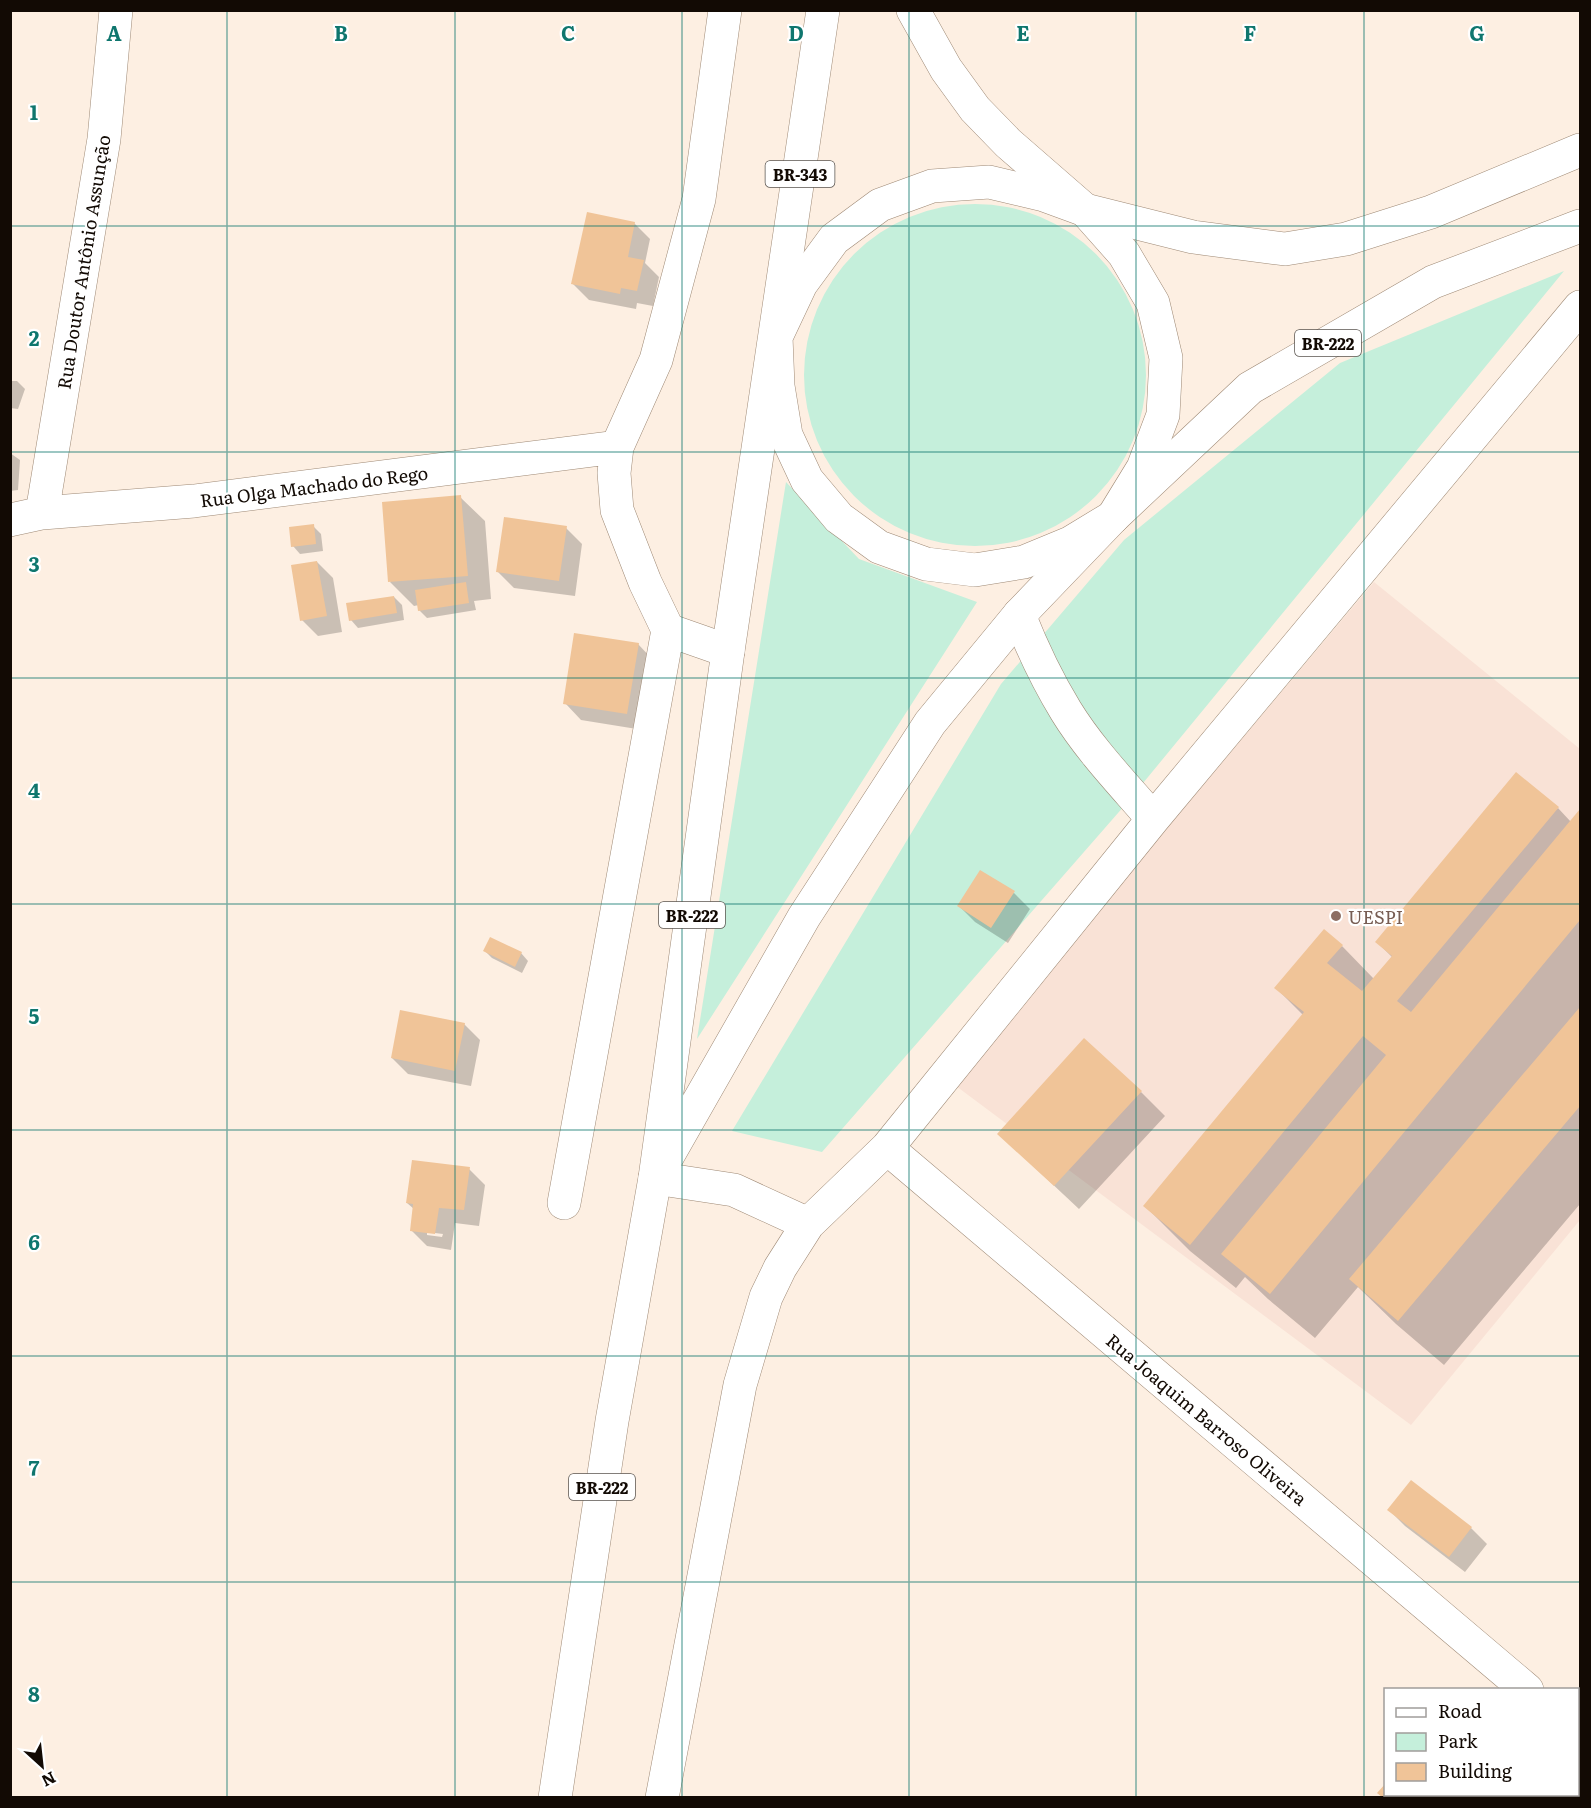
<svg xmlns="http://www.w3.org/2000/svg" width="1591" height="1808" font-family="Literata,serif">
<style>
.education{fill:#f9e2d6}
.green{fill:#c5efdb}
.shadow{fill:#0003;fill-rule:evenodd}
.building{fill:#f0c498}
.lines{fill:none;stroke-linecap:round;stroke-linejoin:round}
.minor-casing{stroke:#9e8975;stroke-width:34}
.major-casing{stroke:#9e8975;stroke-width:34}
.highway-casing{stroke:#9e8975;stroke-width:34}
.minor{stroke:#fff;stroke-width:33}
.major{stroke:#fff;stroke-width:33}
.highway{stroke:#fff;stroke-width:33}
.grid{fill:none;stroke:#0f766e;stroke-width:1.5;stroke-opacity:0.55}
.education-dot{fill:#8d6e63;stroke:#fff;stroke-width:2}
.labels{text-anchor:middle;dominant-baseline:central;stroke-width:4.5;stroke-linejoin:round;paint-order:stroke}
.shield{fill:#fff;stroke:#59544f;stroke-width:1.5}
.shield-label{font-size:16px;font-weight:bold;fill:#120a04}
.street-label{font-size:18px;fill:#120a04;stroke:#fff}
.education-label{font-size:18px;fill:#785e54;stroke:#fff;text-anchor:start}
.grid-label{font-size:20px;text-anchor:middle;font-weight:bold;fill:#0f766e;stroke:#fff;stroke-width:4.5;stroke-linejoin:round;paint-order:stroke}
</style>
<rect width="100%" height="100%" fill="#fdefe2"/>
<!-- education -->
<path class="education" d="M1374,582L1580,749V1220L1411,1425L952,1083Z"/>
<!-- green -->
<path class="green" d="M804 375a171 171 0 1 1 342 0a171 171 0 1 1-342 0Z
M1564,271L1125,805L822,1152L732,1131L1001,684L1124,540L1340,363Z
M786,482L859,559L977,602L697,1039Z"/>
<!-- shadow -->
<path class="shadow" d="M634,223L650,239L645,263L659,277L653,306L637,303L636,309L589,300L573,284Z
M10,381H17L25,389L18,409L10,408Z
M10,453L20,460L18,490L10,491Z
M460,497L485,521L491,599L474,601L476,610L427,618L419,610V605L414,606L390,582Z
M313,526L321,534L323,551L300,554L293,546Z
M566,528L582,544L575,596L514,588L498,572Z
M317,562L333,578L342,632L318,636L302,620Z
M394,597L402,605L404,620L358,628L351,620Z
M638,644L654,661L643,730L581,720L565,703Z
M1558,808L1571,822L1580,811V1204L1444,1365L1396,1324L1358,1287L1315,1338L1268,1299L1245,1277L1236,1288L1190,1251L1145,1206L1303,1015L1276,988L1342,946L1374,979L1392,957L1377,942Z
M1014,893L1030,909L1008,943L975,922L959,906Z
M485,951L521,953L528,961L522,973L492,958Z
M464,1024L480,1040L471,1086L408,1074L392,1058Z
M1141,1092L1165,1116L1079,1209L999,1134Z
M469,1169L485,1185L479,1226L455,1223L451,1250L427,1246L411,1230L414,1209L407,1203ZM427,1232L443,1234L442,1237L427,1235Z
M1389,1510L1471,1528L1487,1544L1465,1572L1405,1526Z
M1578,1774L1580,1777V1798H1528L1578,1794Z
M1386,1794H1452L1450,1798H1384Z
M1459,1794H1519L1516,1798H1462Z"/>
<!-- building -->
<path class="building" d="M587,212L635,222L628,257L644,260L637,291L621,288L620,294L571,284Z
M461,495L468,576L388,582L382,502Z
M504,517L567,526L559,581L496,572Z
M314,524L316,544L291,547L289,527Z
M317,561L327,616L300,621L291,565Z
M466,582L469,603L418,611L415,590Z
M394,596L397,613L349,621L346,603Z
M574,633L639,643L627,714L563,704Z
M1516,772L1559,807L1397,1001L1411,1012L1580,809V920L1270,1294L1221,1254L1386,1055L1363,1036L1190,1245L1143,1206L1304,1012L1274,988L1324,929L1343,945L1327,963L1362,991L1392,956L1375,942Z
M980,870L1015,891L991,928L957,906Z
M490,937L522,952L515,967L483,951Z
M1580,1007V1106L1398,1321L1349,1279Z
M400,1010L465,1023L455,1071L391,1058Z
M1084,1038L1142,1091L1054,1186L997,1134Z
M412,1160L470,1167L464,1210L439,1208L435,1234L410,1231L413,1204L406,1203Z
M1411,1480L1472,1527L1449,1557L1387,1510Z
M1578,1772L1580,1774V1798H1527L1524,1794H1578Z
M1386,1783V1794H1423L1421,1798H1383L1377,1793Z"/>
<g class="lines">
<!-- minor casing -->
<g class="minor-casing">
<path id="minor" d="M725,10L699,199L656,360L617,447L614,473L617,510L645,582L668,630L728,651
M42,513L104,139L116,10
M10,520L42,513L194,501L617,447
M1019,615C1032,648 1047,680 1066,711C1090,750 1123,784 1153,819
M887,1148L1527,1690
M655,1178L734,1190L808,1224
M564,1203L668,630
M1578,1733L1580,1735
M662,1798L740,1385L766,1297L780,1268L808,1224L887,1148L1153,819L1580,307"/>
</g>
<!-- major casing -->
<g class="major-casing">
<path id="major" d="M1580,150L1431,212L1346,239L1285,249L1193,237L1085,210L1044,195L989,182L932,186L880,205L834,239L801,284L776,337L778,386L786,435L807,480L839,518L879,547L926,564L975,570L1024,562L1070,543L1113,517L1250,388L1433,282L1580,226"/>
</g>
<!-- highway casing -->
<g class="highway-casing">
<path id="highway" d="M663,1164L804,917L930,723L1019,615L1113,517L1143,468L1163,415L1166,358L1153,303L1124,254L1085,210L1008,143L975,109L946,69L913,10
M555,1798L612,1421L655,1178L728,651L823,10"/>
</g>
<!-- minor -->
<use href="#minor" class="minor"/>
<!-- major -->
<use href="#major" class="major"/>
<!-- highway -->
<use href="#highway" class="highway"/>
</g>
<!-- grid -->
<path class="grid" d="M227,10V1798M455,10V1798M682,10V1798M909,10V1798M1136,10V1798M1364,10V1798M10,226H1580M10,452H1580M10,678H1580M10,904H1580M10,1130H1580M10,1356H1580M10,1582H1580"/>
<!-- markers -->
<circle class="education-dot" cx="1336" cy="916" r="6"/>
<g class="labels">
<!-- shield labels -->
<g class="shield">
<rect x="765.5" y="161" width="69" height="26" rx="4.5"/>
<rect x="1295" y="330" width="66" height="26" rx="4.5"/>
<rect x="659" y="902" width="66" height="26" rx="4.5"/>
<rect x="569" y="1474" width="66" height="26" rx="4.5"/>
</g>
<g class="shield-label">
<text x="800" y="174">BR-343</text>
<text x="1328" y="343">BR-222</text>
<text x="692" y="915">BR-222</text>
<text x="602" y="1487">BR-222</text>
</g>
<!-- street labels -->
<g class="street-label">
<text transform="translate(83 262) rotate(-81)">Rua Doutor Antônio Assunção</text>
<text transform="translate(314 486) rotate(-7)">Rua Olga Machado do Rego</text>
<text transform="translate(1207 1419) rotate(40)">Rua Joaquim Barroso Oliveira</text>
</g>
<!-- education labels -->
<g class="education-label">
<text x="1348" y="916">UESPI</text>
</g>
</g>
<g class="grid-label">
<text x="114" y="41">A</text>
<text x="341" y="41">B</text>
<text x="568" y="41">C</text>
<text x="796" y="41">D</text>
<text x="1023" y="41">E</text>
<text x="1250" y="41">F</text>
<text x="1477" y="41">G</text>
<text x="34" y="120">1</text>
<text x="34" y="346">2</text>
<text x="34" y="572">3</text>
<text x="34" y="798">4</text>
<text x="34" y="1024">5</text>
<text x="34" y="1250">6</text>
<text x="34" y="1476">7</text>
<text x="34" y="1702">8</text>
</g>
<!-- border -->
<rect width="1591" height="1808" fill="none" stroke="#120a04" stroke-width="24"/>
<!-- legend -->
<rect x="1384" y="1688" width="195" height="108" fill="#ffffff" stroke="#a09d9b" stroke-width="1.5"/>
<rect x="1396" y="1708" width="30" height="9" fill="#ffffff" stroke="#a09d9b" stroke-width="1.5"/>
<text x="1438" y="1718" font-size="18" fill="#120a04">Road</text>
<rect x="1396" y="1733" width="30" height="18" fill="#c5efdb" stroke="#a09d9b" stroke-width="1.5"/>
<text x="1438" y="1748" font-size="18" fill="#120a04">Park</text>
<rect x="1396" y="1763" width="30" height="18" fill="#f0c498" stroke="#a09d9b" stroke-width="1.5"/>
<text x="1438" y="1778" font-size="18" fill="#120a04">Building</text>
<!-- north arrow -->
<g transform="translate(42 1766) rotate(153)" stroke="#ffffff" stroke-width="4.5" paint-order="stroke">
<path d="M0-4.5L10 22L0 15L-10 22Z" fill="#120a04"/>
<text y="-9" font-size="16" font-weight="bold" text-anchor="middle" fill="#120a04">N</text>
</g>
</svg>
